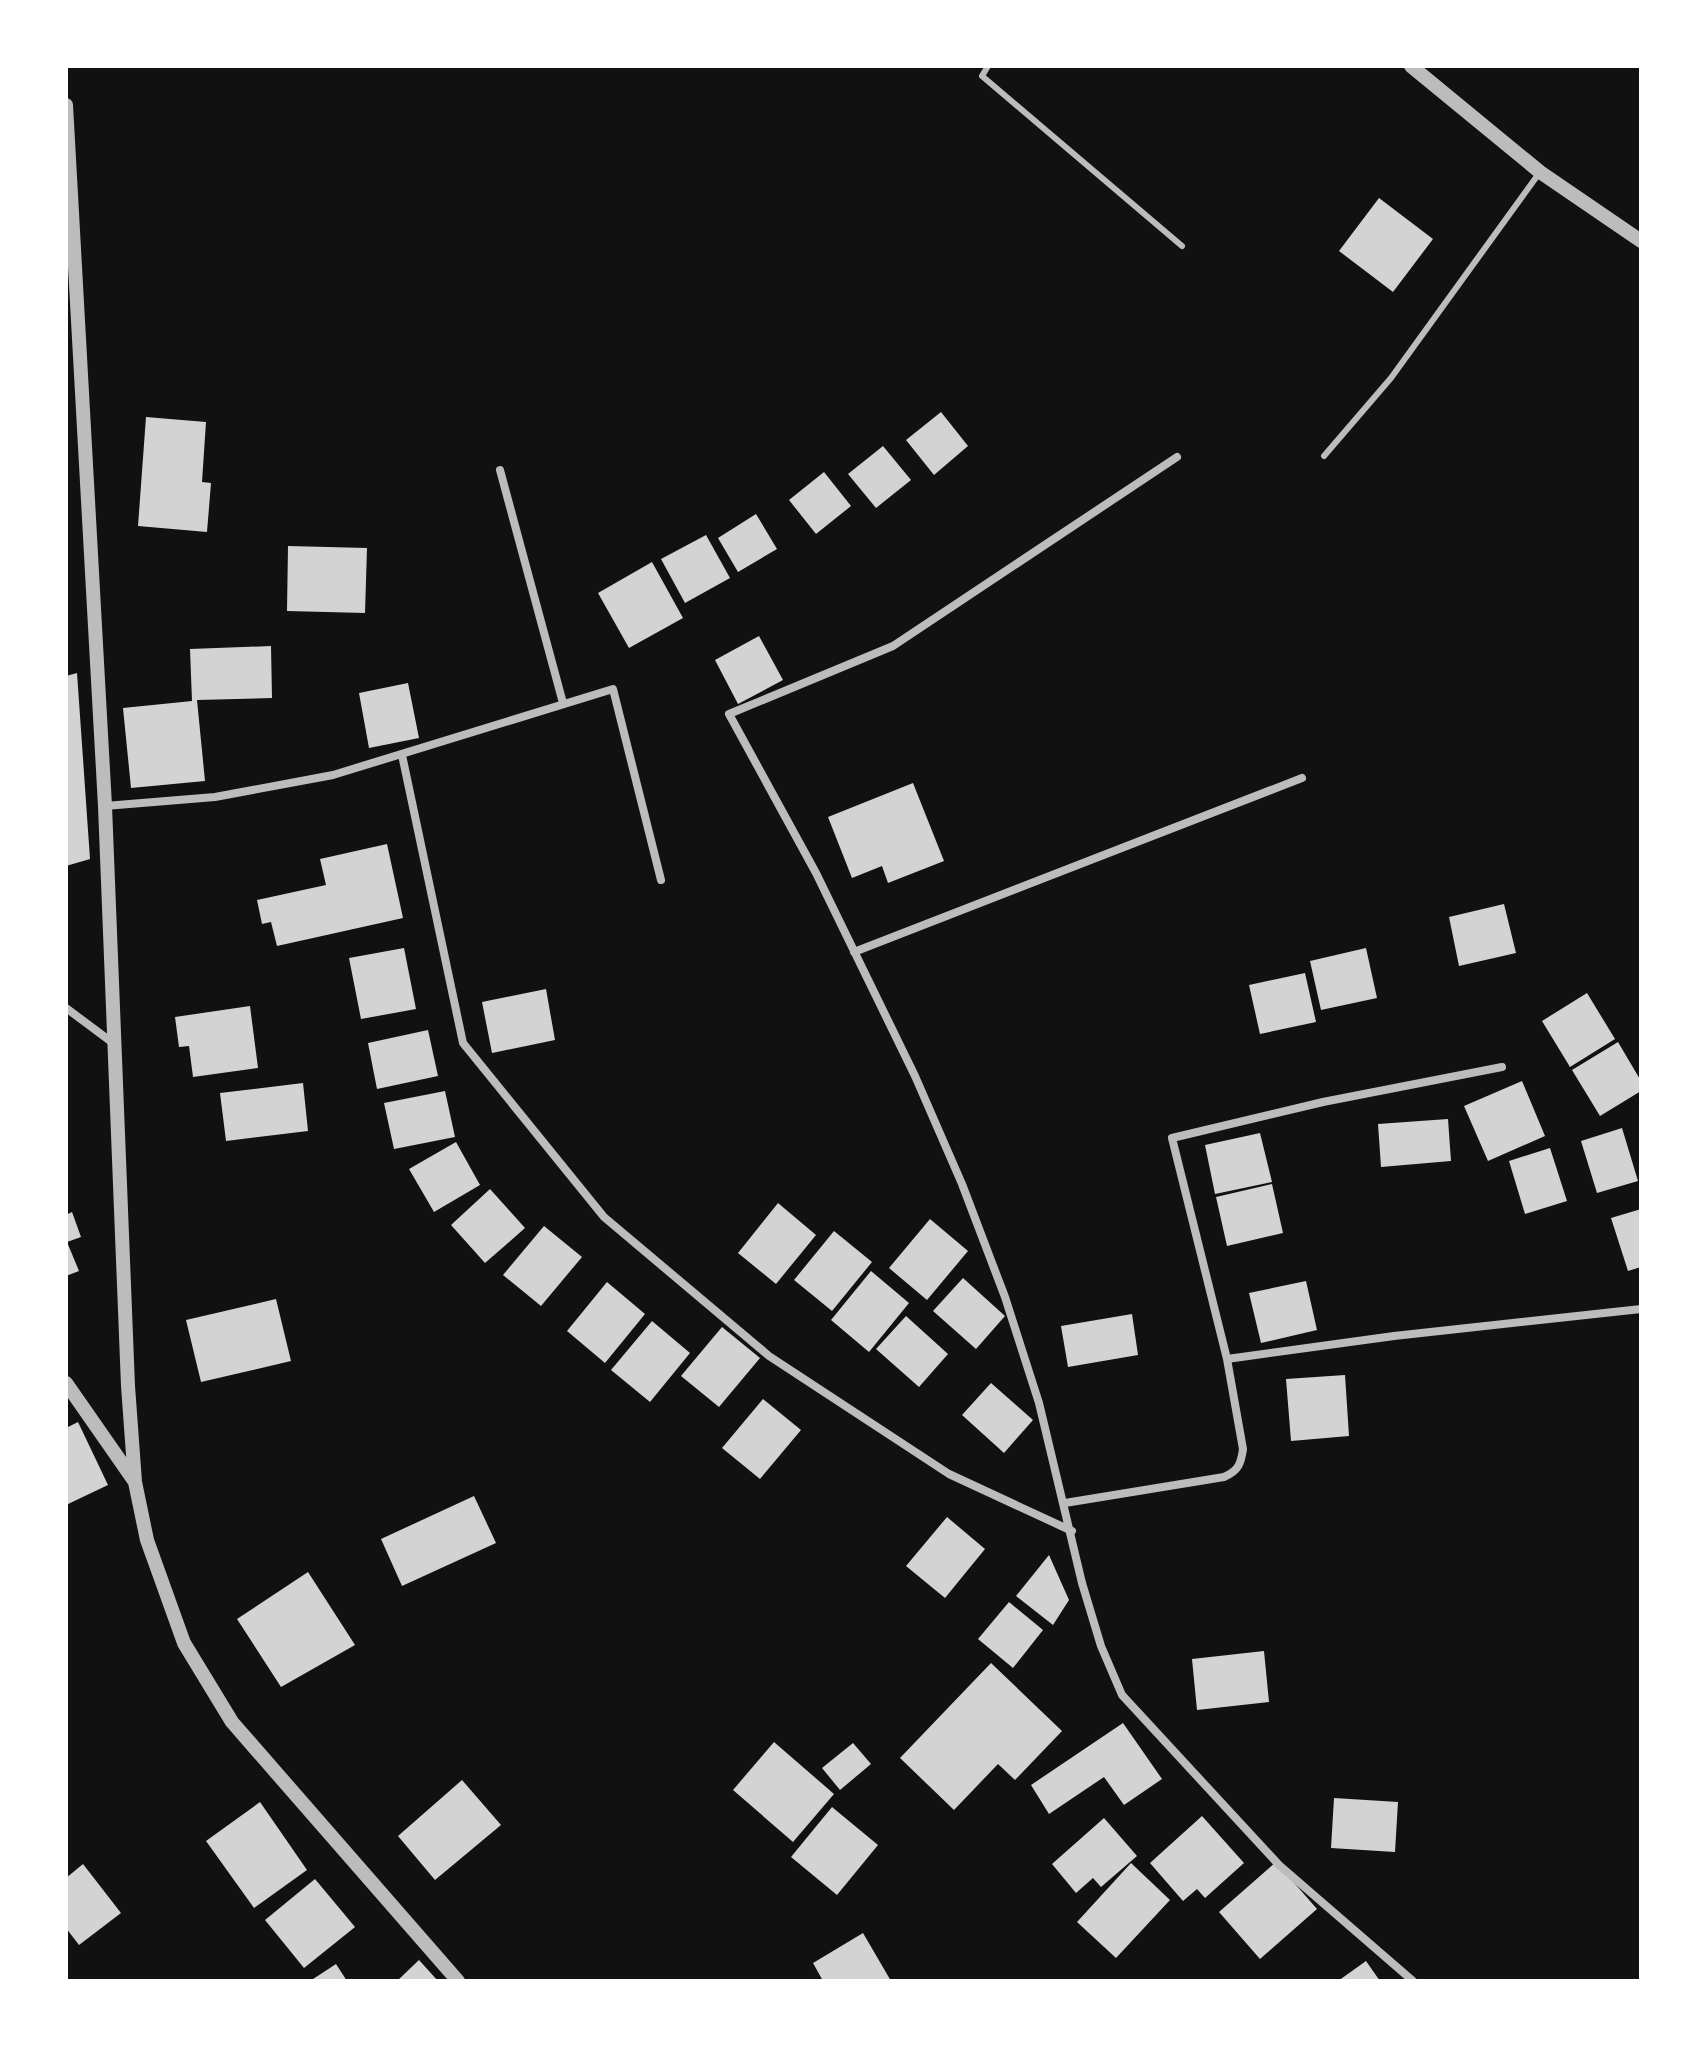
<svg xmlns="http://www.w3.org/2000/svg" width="1707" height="2047" font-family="Helvetica,sans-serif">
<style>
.building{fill:#d3d3d3}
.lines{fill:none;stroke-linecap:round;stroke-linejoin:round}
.service{stroke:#bcbcbc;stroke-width:6}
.minor{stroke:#bcbcbc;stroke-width:8}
.tertiary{stroke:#bcbcbc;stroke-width:14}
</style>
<rect width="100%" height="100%" fill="#111"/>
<!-- building -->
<path class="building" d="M1379,198L1433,239L1393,292L1339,251Z
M941,412L968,446L934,475L906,440Z
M146,417L206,422L202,482L211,483L207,532L138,526Z
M883,446L911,480L876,508L848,474Z
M824,472L851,506L816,534L789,500Z
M756,514L777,549L738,572L718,538Z
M706,535L730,578L685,603L661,559Z
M288,546L367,548L365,613L287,611Z
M652,562L683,618L629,648L598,593Z
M759,636L783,680L738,704L715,660Z
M271,646L272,698L197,700L205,781L131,788L123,708L192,701L190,649Z
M77,673L90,859L66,866V676Z
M408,683L419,738L369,748L359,693Z
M913,783L944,861L888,883L882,866L852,878L828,817Z
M387,844L403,918L277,946L271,922L262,924L257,900L326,885L320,859Z
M1504,904L1516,953L1459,966L1449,917Z
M404,948L416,1009L361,1019L349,958Z
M1366,948L1377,998L1321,1010L1310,961Z
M1305,973L1316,1022L1260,1034L1249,985Z
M546,989L555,1040L492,1053L482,1002Z
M1587,993L1615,1039L1570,1067L1542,1021Z
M250,1006L258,1068L193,1077L189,1046L179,1047L175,1017Z
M428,1030L438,1076L377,1089L368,1043Z
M1618,1042L1641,1081V1091L1600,1116L1572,1070Z
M1522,1081L1545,1136L1488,1161L1464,1106Z
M303,1083L308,1131L226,1141L220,1093Z
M445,1091L455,1137L394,1149L384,1103Z
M1448,1119L1451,1161L1381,1167L1378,1124Z
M1622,1128L1638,1181L1597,1193L1581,1141Z
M1260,1133L1272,1182L1215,1194L1205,1145Z
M456,1142L480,1185L434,1212L409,1169Z
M1550,1148L1567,1201L1525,1214L1509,1161Z
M1272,1184L1283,1233L1227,1246L1216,1197Z
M490,1189L525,1228L485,1263L451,1225Z
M778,1203L816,1235L776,1284L738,1253Z
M1641,1209V1267L1628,1271L1611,1218Z
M72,1212L81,1237L67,1242L79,1271L66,1276V1215Z
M930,1219L968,1251L927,1300L889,1268Z
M544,1226L582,1257L541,1306L503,1275Z
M834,1231L872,1262L832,1311L794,1280Z
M871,1271L909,1303L869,1352L831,1320Z
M963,1278L1005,1316L976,1349L933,1311Z
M1306,1281L1317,1330L1261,1343L1249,1293Z
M607,1282L645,1314L605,1363L567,1331Z
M276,1299L291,1361L201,1382L186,1320Z
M1132,1314L1138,1355L1068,1367L1061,1326Z
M906,1316L948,1354L919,1387L876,1349Z
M652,1321L690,1353L650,1402L611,1370Z
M722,1327L760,1358L719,1407L681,1376Z
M1345,1375L1349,1436L1291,1441L1286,1379Z
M991,1383L1033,1420L1004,1453L962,1415Z
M763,1399L801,1430L760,1479L722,1448Z
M78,1422L108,1485L66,1505V1428Z
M474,1496L496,1543L402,1586L381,1539Z
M947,1517L985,1549L945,1598L906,1566Z
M1049,1555L1069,1600L1053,1625L1016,1596Z
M308,1572L355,1645L281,1687L237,1619Z
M1009,1602L1043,1630L1013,1668L978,1639Z
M1264,1651L1269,1702L1197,1710L1192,1659Z
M991,1663L1062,1731L1015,1780L998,1764L954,1810L900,1758Z
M1123,1723L1162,1779L1124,1805L1104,1777L1049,1814L1031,1785Z
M774,1742L834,1794L793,1842L733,1790Z
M853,1743L871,1764L840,1790L822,1768Z
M462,1780L501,1825L435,1880L398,1836Z
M1334,1798L1398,1802L1395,1852L1331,1848Z
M260,1802L307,1870L254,1908L206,1841Z
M832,1807L878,1845L837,1895L791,1857Z
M1202,1816L1244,1863L1205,1898L1197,1889L1183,1901L1150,1863Z
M1104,1818L1137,1856L1101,1887L1093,1878L1076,1893L1052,1864Z
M1276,1862L1317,1909L1260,1959L1219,1912Z
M1131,1863L1170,1900L1116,1958L1077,1922Z
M83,1864L121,1913L79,1945L66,1928V1878Z
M315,1879L355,1927L304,1968L265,1920Z
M863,1933L891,1981H823L813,1963Z
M419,1960L438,1981H397Z
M1366,1961L1380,1981H1338Z
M336,1964L347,1981H310Z"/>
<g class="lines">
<!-- service -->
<path class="service" d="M988,66L982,76L1182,246
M1324,456L1391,378L1540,172"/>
<!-- minor -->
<path class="minor" d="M1177,457L893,646L729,714L816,873L915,1076L962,1184L1005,1297L1039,1403L1082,1583L1101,1646L1122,1695L1279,1865L1413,1981
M500,470L563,703
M402,755L463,1043L604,1217L769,1356L949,1474L1072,1531
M105,806L215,797L333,775L613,689L661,880
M854,952L1302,778
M66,1008L113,1043
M1227,1359L1394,1336L1641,1309
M1065,1503L1224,1477C1238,1471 1241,1464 1243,1449L1227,1359L1172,1138L1323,1102L1502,1067"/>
<!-- tertiary -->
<path class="tertiary" d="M1411,66L1540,172L1641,241
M66,105L105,806L128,1386L135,1482L147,1540L184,1643L232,1722L458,1981
M66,1383L135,1482"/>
</g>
<!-- border -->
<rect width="1707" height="2047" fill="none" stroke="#ffffff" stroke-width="136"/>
</svg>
